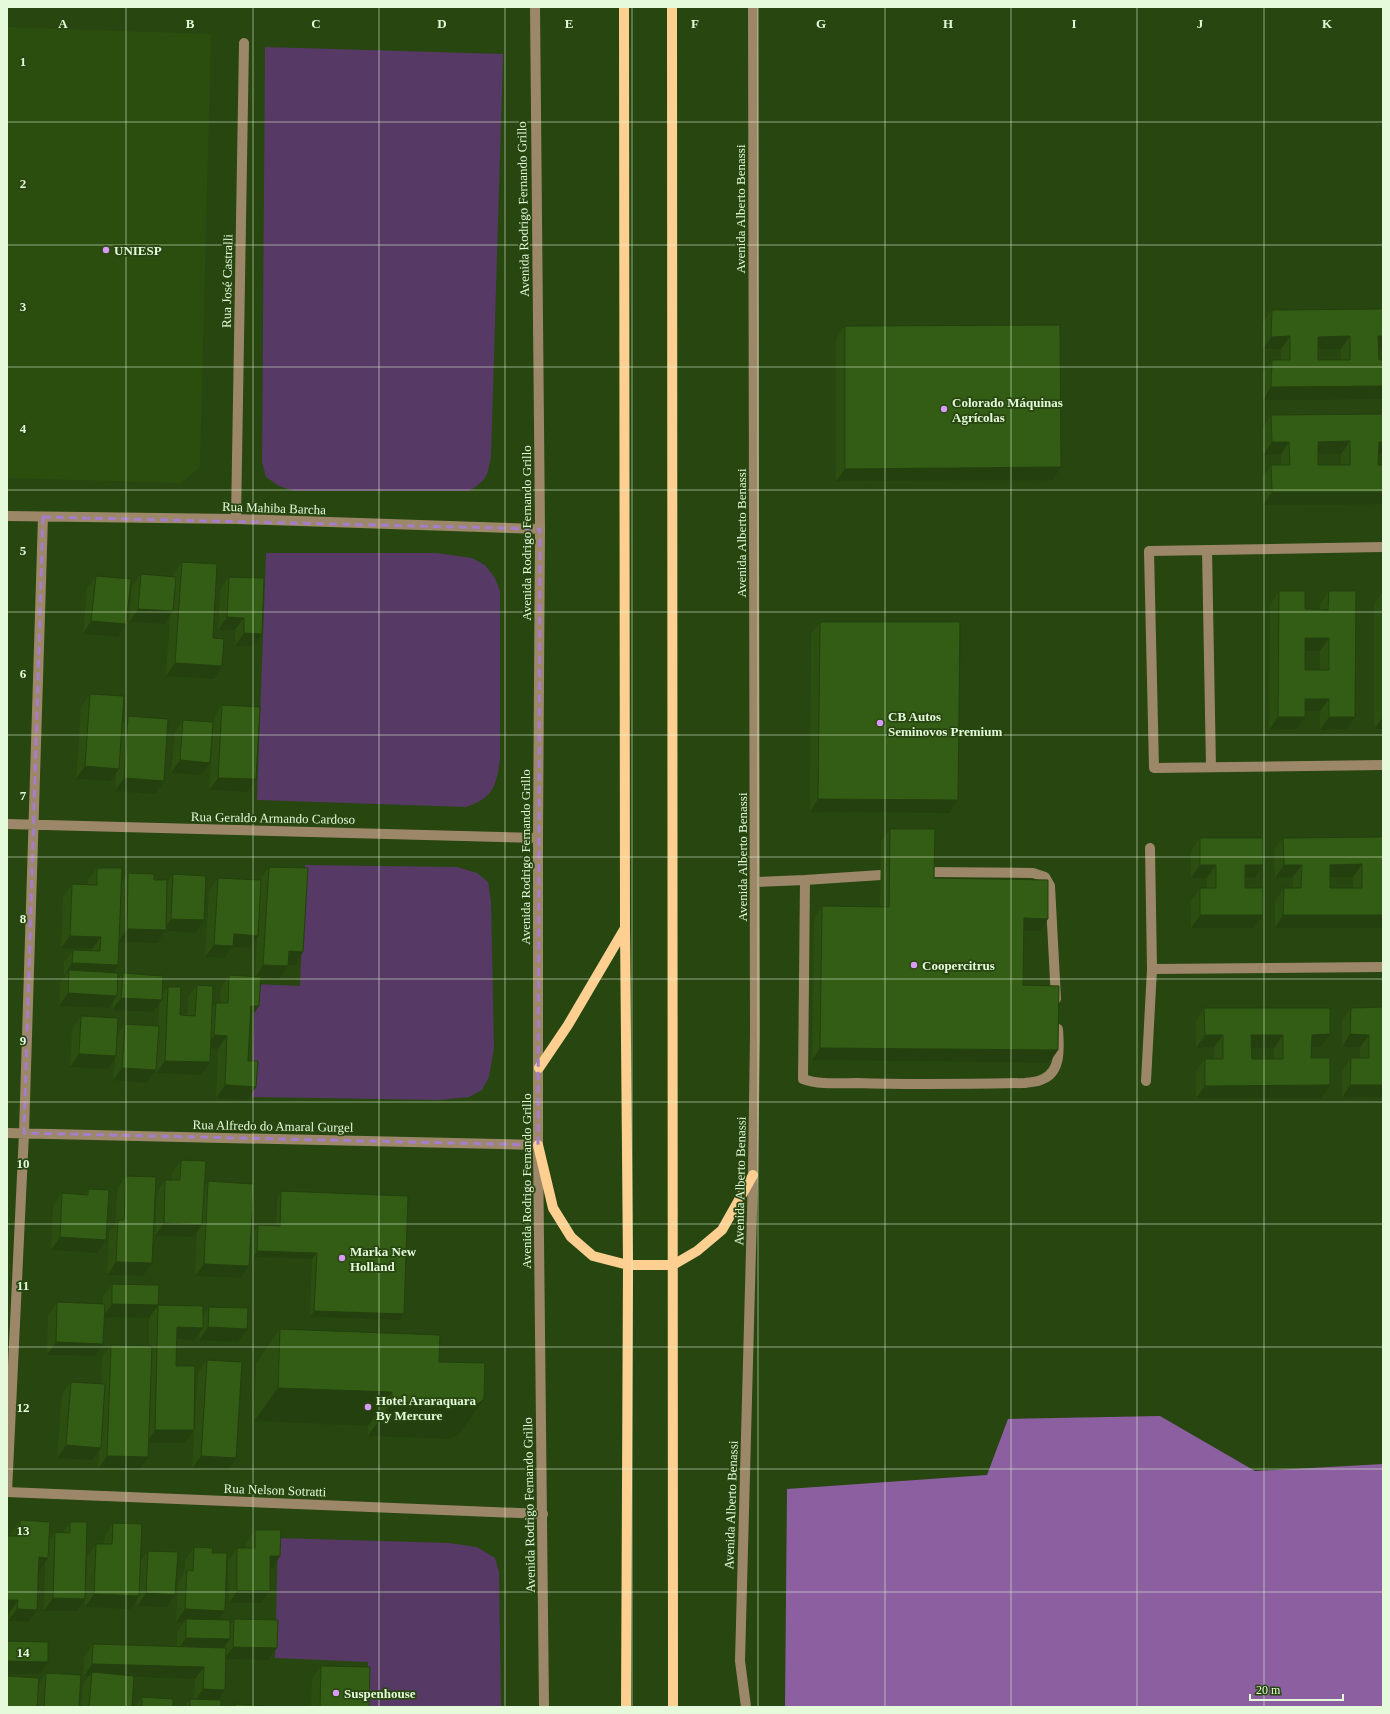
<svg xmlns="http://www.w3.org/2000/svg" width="1390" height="1714" font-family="Georgia,serif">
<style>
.built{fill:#2b4e0f}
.green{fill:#573965}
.forest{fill:#8c5fa1}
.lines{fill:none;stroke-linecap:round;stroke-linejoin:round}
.minor{stroke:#9d8769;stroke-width:10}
.major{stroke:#fdd092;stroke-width:10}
.wall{fill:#2c4f11;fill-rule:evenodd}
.shaded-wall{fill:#24400e}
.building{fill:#335c14;stroke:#24400e;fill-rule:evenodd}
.marked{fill:none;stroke:#a57eca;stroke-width:3;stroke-dasharray:8 5;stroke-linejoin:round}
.grid{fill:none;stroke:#e5f9db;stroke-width:1;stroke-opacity:0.55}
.poi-dot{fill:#da9af7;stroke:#274610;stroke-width:1.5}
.labels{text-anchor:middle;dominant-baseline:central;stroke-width:3.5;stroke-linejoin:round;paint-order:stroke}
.street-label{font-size:13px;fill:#e5f9db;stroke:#274610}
.poi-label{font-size:13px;font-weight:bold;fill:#e5f9db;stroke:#274610;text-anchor:start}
.grid-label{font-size:13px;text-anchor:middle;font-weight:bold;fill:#e5f9db;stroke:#274610;stroke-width:3.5;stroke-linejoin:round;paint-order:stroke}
</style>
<rect width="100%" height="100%" fill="#274610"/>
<!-- built -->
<path class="built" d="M7,27L211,34L200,467L181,483L7,478Z"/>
<!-- green -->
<path class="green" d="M265,47L503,54L491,457C487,477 487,480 469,491H294L279,486L266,477L262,462Z
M266,553H437L472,558L485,565L495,578L500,591V760C496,787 493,798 466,807L257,800Z
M305,865L457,867L477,873L488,882L491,901L494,1048L489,1077L482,1090L469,1097L439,1100L252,1097L255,984L300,986Z
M278,1538L449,1543L477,1547L495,1558L499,1572L501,1707H367L368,1662L275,1658Z"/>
<!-- forest -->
<path class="forest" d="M1160,1416L1255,1471L1383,1464V1707H785L787,1489L987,1475L1008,1419Z"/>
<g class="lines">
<!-- minor -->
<path class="minor" d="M535,7L540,529L538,838V1145L544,1707
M7,516L236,519L540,529
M236,519L244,43
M1383,547L1149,551L1154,768L1383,765
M1207,550L1211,767
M7,824L538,838
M925,872L1033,873L1045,877L1050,886L1056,999
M881,875L805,880L803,1079C819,1085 839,1083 857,1083C913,1085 969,1084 1025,1083C1031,1082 1038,1082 1043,1079C1062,1071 1059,1045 1058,1029
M755,882L805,880
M1152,969L1383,967
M1146,1081L1152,969L1150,848
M7,1133L538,1145
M7,1492L24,1133L43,517
M7,1492L543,1514
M746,1707L740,1661L753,1175L755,1034L753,7"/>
<!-- major -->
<path class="major" d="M624,7L625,928L628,1265L626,1707
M672,7L673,1707
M539,1068L568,1025L625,928
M538,1145L553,1208L571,1237L593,1256L628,1265H673L697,1251L722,1230L753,1175"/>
</g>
<!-- wall -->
<path class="wall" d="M1383,309V349H1379L1263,400V373L1272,360H1281V349H1263V322L1272,310ZM1318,349H1341V360H1318Z
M845,326L1052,480L836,481V339Z
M1383,414L1378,454L1263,505L1262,478L1271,465H1281V454L1263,455V428L1271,415ZM1318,454H1341V465H1318Z
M182,562L213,638V679L166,676L170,616L164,624L129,622L132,587L141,574L173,577V574Z
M96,576L118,637L83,634L87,588Z
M229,577L262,634L253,646H235V630H218L220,590Z
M1279,591L1305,609L1320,610V604L1329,591L1355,717L1347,729L1320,730V711H1305V717L1296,729L1269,730L1270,604ZM1305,651H1320V670H1305Z
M1383,591V729H1374V604Z
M820,622L958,800L949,813L810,812L811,634Z
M90,694L122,725L128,716L155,794L115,791L116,773L110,781L76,779L81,707Z
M222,705L247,792L209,790L214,718Z
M183,720L210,763L201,775L171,773L175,732Z
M890,829L934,878L1039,931H1024L1023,985L1058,1050L1049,1063L812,1060L814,919L822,906L880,907L881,841Z
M1383,837V928H1275V901L1284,888H1293V877L1275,878L1274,850L1283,838ZM1330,877H1353V888H1330Z
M1200,838L1254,878L1245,877V888L1263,915L1254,928H1191V901L1200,888H1207V878H1191V851Z
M269,867L295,965L288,964V966L279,979L260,978L259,1006L250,1018L248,1061L256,1087L247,1100L216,1098L218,1049L210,1048L201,1075L156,1073L157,1052L156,1070L147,1083L113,1080L115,1058L107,1069L70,1067L72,1029L81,1016L117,1035L125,1024L158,1026L159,1004L153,1012L112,1010L113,1001L108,1008L59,1006L60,983L65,976H64V962L73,950L92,951V949L61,948L63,896L72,884H88V880L97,868L121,883L128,873L167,883L173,874L195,933L165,931L157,943L119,942L113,972L117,980L123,973L162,995L168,987L180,1015L187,1016L188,997L197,985L212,1009L216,1003H220L221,988L229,975L255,976L257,938L250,948L232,947L224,958L205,957L209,891L218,878L260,880V879Z
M1383,1007V1097L1342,1098V1071L1351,1058H1360V1047H1342V1020L1351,1008Z
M1204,1008L1321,1047H1312L1311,1058L1321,1098H1196V1071L1205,1059H1214V1047L1196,1048V1021ZM1251,1048H1274V1059H1252Z
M181,1160L204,1186L208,1181L249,1266L240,1278L195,1276L197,1232L193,1237L155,1236L157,1192L165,1180H172V1173Z
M126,1176L152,1263L143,1276L107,1275L109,1232L116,1223L117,1189Z
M88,1189L97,1253L51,1250L53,1206L62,1193L84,1195Z
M281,1191L404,1314L399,1320L310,1317L312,1259L253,1257L254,1232L258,1225L276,1226L277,1198Z
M112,1284L158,1305L203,1315L209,1307L238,1342L199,1340L200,1333L194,1340H177L176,1366L194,1430L185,1443H149L148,1457L140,1470L98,1469L99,1451L92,1460L57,1458L62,1394L71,1382L101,1384L102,1357L111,1345L149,1346V1318L105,1317L103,1344L95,1356L47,1355L48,1315L57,1302L103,1304V1296Z
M280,1329L439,1362L484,1399L460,1433L455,1437L448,1439L368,1436V1426L254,1421L256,1363Z
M207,1360L236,1458L228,1471L192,1469L198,1373Z
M20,1520L49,1540L55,1532L63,1533L70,1522L86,1588L87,1556L96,1544H104L105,1536L113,1523L140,1562L148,1551L166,1607L137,1606V1598L130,1609L85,1607V1599L77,1611H44L45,1562L40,1570H38L28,1622L8,1621L9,1613H7V1536H11V1533Z
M255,1530L280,1556L272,1569H270L261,1603H229L228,1561L237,1548H246V1543Z
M194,1547L212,1553L219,1619L230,1626L234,1619L277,1648L268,1660L226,1659L225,1690L218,1700L221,1707H185L190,1699H194L195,1679L134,1678L132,1707H81L83,1685L89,1676H84V1657L93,1644L177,1647V1632L184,1622H176L178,1583L184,1573L185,1560Z
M321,1666L369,1707H311L312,1679Z
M46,1673L79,1707H7L39,1683Z
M142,1697L173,1707H135Z"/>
<!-- shaded-wall -->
<path class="shaded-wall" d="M1290,336L1281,349H1263L1271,337Z
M1350,336L1341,349H1310L1318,337Z
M1378,336H1383V349H1370Z
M1383,386V399L1263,400L1271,387Z
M1350,441L1341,454H1309L1318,442Z
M1272,442H1289L1281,454L1263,455Z
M1379,442H1383V454H1370Z
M1061,467L1052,480L836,481L845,469Z
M1272,492H1383V504L1263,505Z
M138,609L173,611L164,624L129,622Z
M227,617L244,618L235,630H218Z
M91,621L126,624L118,637L83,634Z
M244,633L262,634L253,646H235Z
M1305,638H1329L1320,651H1296Z
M175,663L222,666L213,679L166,676Z
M1305,699H1329L1320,711H1296Z
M1278,717H1305L1296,729L1269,730Z
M1329,717H1355L1347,729L1320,730Z
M1383,717V729H1374Z
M180,760L210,763L201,775L171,773Z
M85,766L119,769L110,781L76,779Z
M124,778L164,781L155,794L115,791Z
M218,778L256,779L247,792L209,790Z
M818,799L958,800L949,813L810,812Z
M1362,864L1353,877H1321L1330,865Z
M1200,865H1216L1207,878H1191Z
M1245,865H1263L1254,878L1236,877Z
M1284,865H1302L1293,877L1275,878Z
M1200,915H1263L1254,928H1191Z
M1283,915H1383V928H1275Z
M1024,918L1048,919L1039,931H1015Z
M171,919L204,920L195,933L165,931L157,943L118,942L127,929L163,930Z
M234,934L258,936L250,948L232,947L224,958L205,957L214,945Z
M70,936L101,937L92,949L61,948Z
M289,951L303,952L295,965L280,964Z
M72,963L118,965L109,978L69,970L65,976H64Z
M263,965L288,966L279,979L255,978Z
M68,993L117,996L108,1008L59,1006Z
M121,998L162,1000L153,1012L112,1010Z
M251,1006H259L250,1019Z
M1330,1034L1321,1047H1303L1312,1035Z
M1350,1034L1369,1035L1360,1047H1342Z
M214,1035L227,1036L218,1049L205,1048Z
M1205,1035H1223L1214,1047L1196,1048Z
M1251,1035H1283L1274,1048H1242Z
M820,1048L1058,1050L1049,1063L812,1060Z
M79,1054L116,1056L107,1069L70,1067Z
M165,1061L210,1062L201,1075L156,1073Z
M122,1068L156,1070L147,1083L113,1080Z
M225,1085L256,1087L247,1100L216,1098Z
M1330,1085L1321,1098H1196L1205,1086Z
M1350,1085H1383V1097L1342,1098Z
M164,1223L202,1225L193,1237L155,1236Z
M60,1237L106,1240L97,1253L51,1250Z
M257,1251L317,1253L312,1259L253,1257Z
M116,1262L152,1263L143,1276L107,1275Z
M204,1264L249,1266L240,1278L195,1276Z
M112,1304L158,1305L149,1318L103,1317Z
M314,1311L404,1314L399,1320L310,1317Z
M177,1327L203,1328L194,1340L168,1339Z
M208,1327L247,1329L238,1342L199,1340Z
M56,1342L103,1344L95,1356L47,1355Z
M278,1388L392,1392L368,1426L254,1421Z
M484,1399L460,1433L455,1437L448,1439L368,1436L392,1402Z
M155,1430H194L185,1443H146Z
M66,1445L101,1448L92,1460L57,1458Z
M107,1456L148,1457L140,1470L98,1469Z
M201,1456L236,1458L228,1471L192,1469Z
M270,1556H280L272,1569H261Z
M39,1557L48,1558L40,1570H30Z
M237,1591H270L261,1603H229Z
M146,1593L175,1595L166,1607L137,1606Z
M94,1594L139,1596L130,1609L85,1607Z
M53,1598L85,1599L77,1611H44Z
M7,1600H18L9,1613H7Z
M17,1609L37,1610L28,1622L8,1621Z
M185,1609L225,1611L216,1623L186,1619L184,1622H176Z
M186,1638L230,1639L221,1651H177Z
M233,1647L277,1648L268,1660L224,1659Z
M7,1661L48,1662L39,1674H7Z
M92,1664L204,1667L195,1679L91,1676L92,1672L89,1676H84Z
M203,1689L225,1690L216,1703L194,1702Z"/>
<!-- building -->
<path class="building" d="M1383,309V336H1378L1379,360H1383V386L1271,387L1272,360H1290V336L1271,337L1272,310ZM1350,336V360H1318V337Z
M1060,325L1061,467L845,469V326Z
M1383,414V442H1379L1378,465H1383V492H1272L1271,465H1290L1289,442H1272L1271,415ZM1350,441V465H1318V442Z
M182,562L217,564L213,638L224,639L222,666L175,663Z
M141,574L176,577L173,611L138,609Z
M96,576L131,579L126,624L91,621Z
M229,577L264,578L262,634L244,633V618L227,617Z
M1279,591H1305V609L1328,610L1329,591H1356L1355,717H1329V699H1305V717H1278ZM1305,638H1329V670H1305Z
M820,622H960L958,800L818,799Z
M90,694L124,696L119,769L85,766Z
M222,705L260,707L256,779L218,778Z
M128,716L168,719L164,781L124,778Z
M183,720L213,722L210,763L180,760Z
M890,829H935L934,878L1048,880V919L1024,918L1023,985L1059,986L1058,1050L820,1048L822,906L889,907Z
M1383,837V915H1283L1284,888H1301L1302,865H1284L1283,838ZM1362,864V888H1330V865Z
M1200,838H1263V865H1245V888H1263V915H1200V888H1216V865H1200Z
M269,867L308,868L303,952L289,951L288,966L263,965Z
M97,868H122L118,965L72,963L73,950L100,951L101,937L70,936L72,884L97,885Z
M128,873L154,874V880H167L166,930L127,929Z
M173,874L206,876L204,920L171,919Z
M218,878L261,880L258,936L234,934L233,946L214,945Z
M69,970L118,973L117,996L68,993Z
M123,973L163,976L162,1000L121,998Z
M229,975L261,977L259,1006H251L248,1061H258L256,1087L225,1085L227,1036L214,1035L216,1003H228Z
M197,985L213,986L210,1062L165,1061L168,987H181L180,1015L195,1016Z
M1383,1007V1085H1350L1351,1058H1369V1035L1350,1034L1351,1008Z
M1204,1008H1330V1034L1312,1035L1311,1058H1330V1085L1205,1086V1059H1223V1035H1205ZM1251,1035H1283V1059H1252Z
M81,1016L118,1018L116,1056L79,1054Z
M125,1024L159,1026L156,1070L122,1068Z
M181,1160L206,1161L202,1225L164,1223L165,1180H180Z
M126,1176L156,1177L152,1263L116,1262L118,1220H124Z
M208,1181L254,1184L249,1266L204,1264Z
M88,1189L109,1190L106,1240L60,1237L62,1193L88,1195Z
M281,1191L408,1196L404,1314L314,1311L317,1253L257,1251L258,1225L280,1226Z
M112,1284L159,1285L158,1305L112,1304Z
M57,1302L105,1304L103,1344L56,1342Z
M158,1305L203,1306V1328L177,1327L176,1366H195L194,1430H155Z
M209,1307L248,1308L247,1329L208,1327Z
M280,1329L440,1335L439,1362L485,1363L484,1399L479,1403L472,1405L392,1402V1392L278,1388Z
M111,1345L152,1346L148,1457L107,1456Z
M207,1360L242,1362L236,1458L201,1456Z
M71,1382L105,1384L101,1448L66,1445Z
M20,1520L50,1522L48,1558L39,1557L37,1610L17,1609L18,1600H7V1536H20Z
M70,1522H87L85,1599L53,1598L55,1532L70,1533Z
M113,1523L142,1524L139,1596L94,1594L96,1544H112Z
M255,1530H281L280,1556H270V1591H237V1548H255Z
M194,1547L213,1548L212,1553H227L225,1611L185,1609L187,1570L193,1571Z
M148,1551L178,1552L175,1595L146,1593Z
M186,1619L230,1620V1639L186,1638Z
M234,1619L278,1620L277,1648L233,1647Z
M7,1641L48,1642V1662L7,1661Z
M93,1644L226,1648L225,1690L203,1689L204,1667L92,1664Z
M321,1666L370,1667L369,1707H320Z
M92,1672L134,1676L132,1707H89Z
M46,1673L81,1675L79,1707H44Z
M7,1676L39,1678L37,1707H7Z
M142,1697L173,1699V1707H142Z
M190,1699L221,1700V1707H190Z
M235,1704L265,1706V1707H235Z"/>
<!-- marked area -->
<path class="marked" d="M43,517L540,529L538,1145L24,1133Z"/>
<!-- grid -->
<path class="grid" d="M126,7V1707M253,7V1707M379,7V1707M505,7V1707M632,7V1707M758,7V1707M885,7V1707M1011,7V1707M1137,7V1707M1264,7V1707M7,122H1383M7,245H1383M7,367H1383M7,490H1383M7,612H1383M7,735H1383M7,857H1383M7,979H1383M7,1102H1383M7,1224H1383M7,1347H1383M7,1469H1383M7,1592H1383"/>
<!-- markers -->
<g class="poi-dot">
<circle cx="106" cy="250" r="4"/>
<circle cx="944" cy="409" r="4"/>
<circle cx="880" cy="723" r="4"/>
<circle cx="914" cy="965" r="4"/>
<circle cx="342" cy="1258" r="4"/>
<circle cx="368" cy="1407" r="4"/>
<circle cx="336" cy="1693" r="4"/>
</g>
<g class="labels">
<!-- street labels -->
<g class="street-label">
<text transform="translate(523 209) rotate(-91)">Avenida Rodrigo Fernando Grillo</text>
<text transform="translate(740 209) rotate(-90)">Avenida Alberto Benassi</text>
<text transform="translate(227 281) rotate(-89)">Rua José Castralli</text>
<text transform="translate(274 508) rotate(2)">Rua Mahiba Barcha</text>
<text transform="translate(526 533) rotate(-90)">Avenida Rodrigo Fernando Grillo</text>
<text transform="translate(741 533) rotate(-90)">Avenida Alberto Benassi</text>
<text transform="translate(273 818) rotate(1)">Rua Geraldo Armando Cardoso</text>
<text transform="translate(525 857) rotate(-90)">Avenida Rodrigo Fernando Grillo</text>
<text transform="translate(742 857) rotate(-90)">Avenida Alberto Benassi</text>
<text transform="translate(273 1126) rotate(1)">Rua Alfredo do Amaral Gurgel</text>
<text transform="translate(526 1181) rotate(-90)">Avenida Rodrigo Fernando Grillo</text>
<text transform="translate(740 1181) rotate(-89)">Avenida Alberto Benassi</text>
<text transform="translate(275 1490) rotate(2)">Rua Nelson Sotratti</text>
<text transform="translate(529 1505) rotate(-91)">Avenida Rodrigo Fernando Grillo</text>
<text transform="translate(731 1505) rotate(-88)">Avenida Alberto Benassi</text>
</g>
<!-- poi labels -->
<g class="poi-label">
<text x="114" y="250">UNIESP</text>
<text x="952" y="402">Colorado Máquinas<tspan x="952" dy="15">Agrícolas</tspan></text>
<text x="888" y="716">CB Autos<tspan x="888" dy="15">Seminovos Premium</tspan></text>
<text x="922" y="965">Coopercitrus</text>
<text x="350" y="1251">Marka New<tspan x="350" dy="15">Holland</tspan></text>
<text x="376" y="1400">Hotel Araraquara<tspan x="376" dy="15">By Mercure</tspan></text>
<text x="344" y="1693">Suspenhouse</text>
</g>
</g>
<g class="grid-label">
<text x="63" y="28">A</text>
<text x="190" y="28">B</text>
<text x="316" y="28">C</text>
<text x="442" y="28">D</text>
<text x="569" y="28">E</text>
<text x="695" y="28">F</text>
<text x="821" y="28">G</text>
<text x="948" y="28">H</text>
<text x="1074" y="28">I</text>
<text x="1200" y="28">J</text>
<text x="1327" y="28">K</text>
<text x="23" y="66">1</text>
<text x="23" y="188">2</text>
<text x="23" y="311">3</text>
<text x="23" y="433">4</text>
<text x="23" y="555">5</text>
<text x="23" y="678">6</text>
<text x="23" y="800">7</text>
<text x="23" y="923">8</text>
<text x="23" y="1045">9</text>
<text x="23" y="1168">10</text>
<text x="23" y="1290">11</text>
<text x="23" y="1412">12</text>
<text x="23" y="1535">13</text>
<text x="23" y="1657">14</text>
</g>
<!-- border -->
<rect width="1390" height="1714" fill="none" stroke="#e5f9db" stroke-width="16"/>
<!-- scale -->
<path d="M1250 1694v6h93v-6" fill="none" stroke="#e5f9db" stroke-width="2"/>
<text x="1256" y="1694" font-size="12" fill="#e5f9db" stroke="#274610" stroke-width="3" paint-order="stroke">20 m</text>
</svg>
